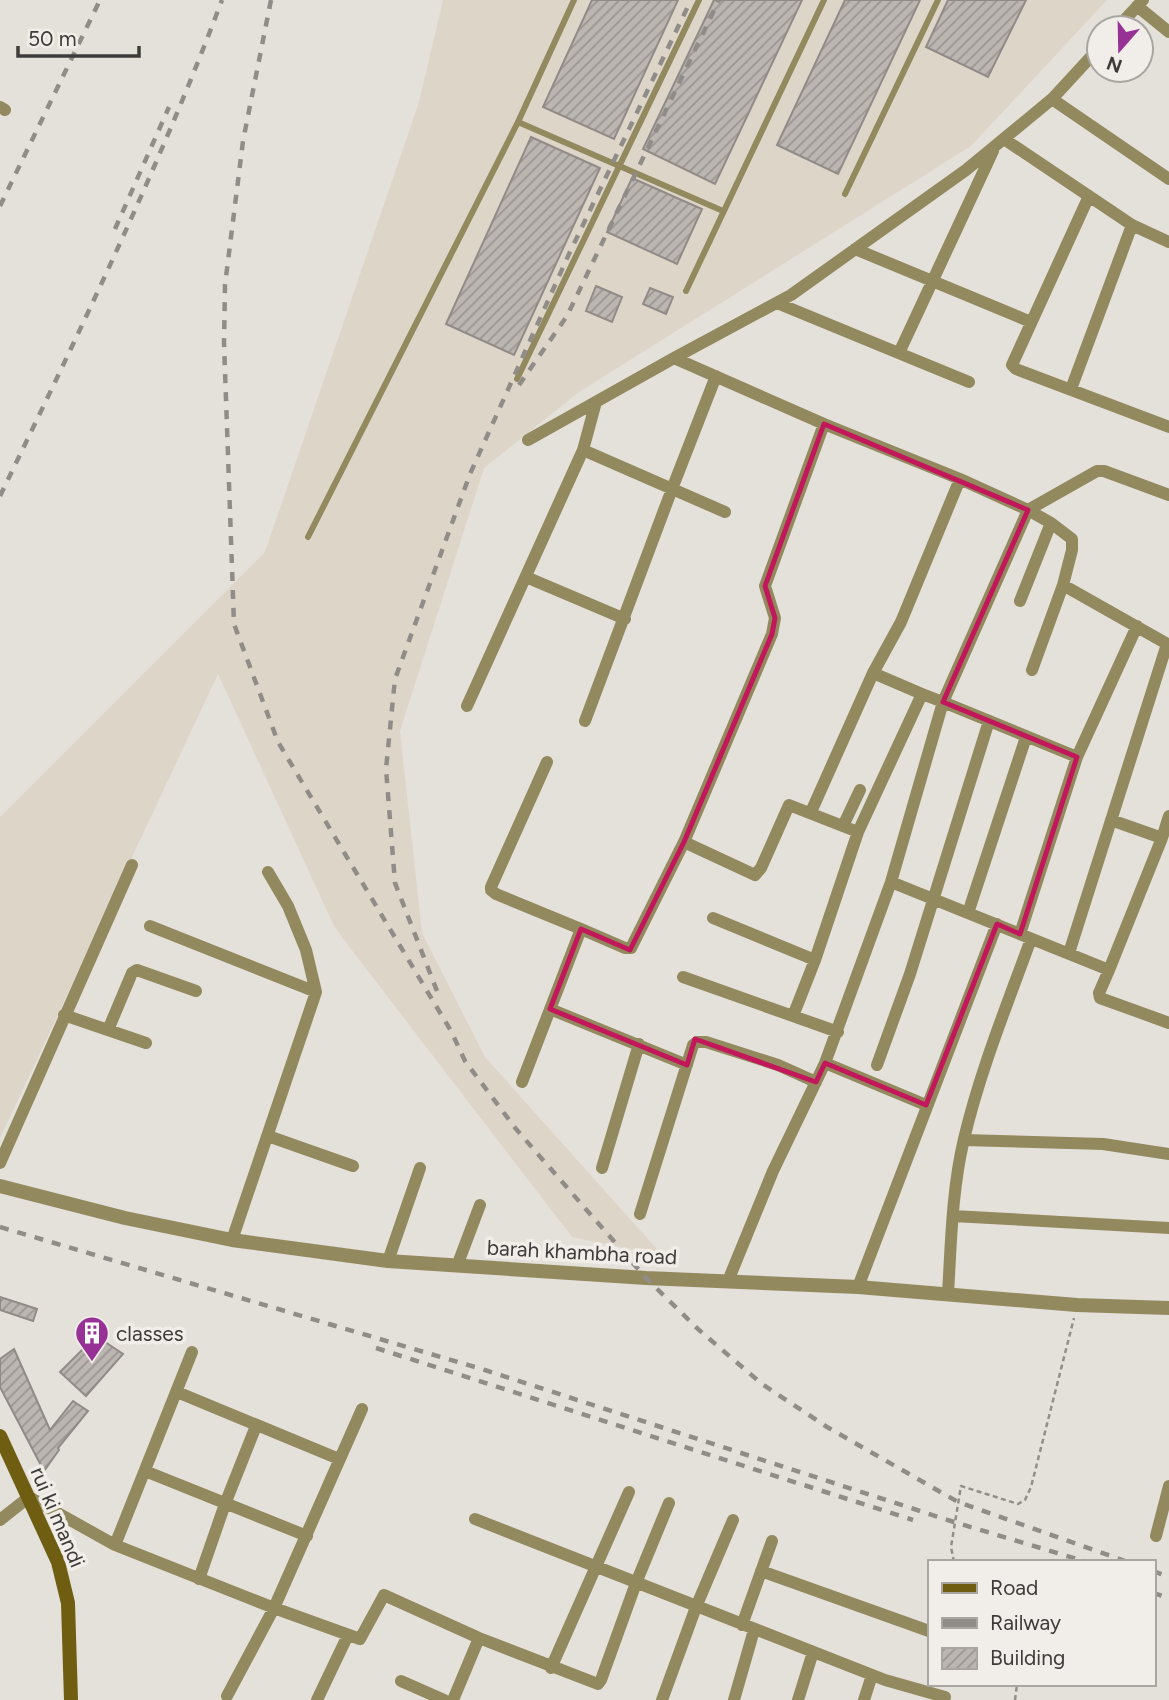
<svg xmlns="http://www.w3.org/2000/svg" width="1169" height="1700" font-family="Figtree,sans-serif">
<style>
.built{fill:#ded5c9}
.building{fill:url(#building-hatch);stroke:#918b88;stroke-width:2}
.lines{fill:none;stroke-linecap:round;stroke-linejoin:round}
.path{stroke:#928f8b;stroke-width:2.5;stroke-dasharray:5 3.5;stroke-linecap:butt}
.service{stroke:#93895e;stroke-width:6}
.minor{stroke:#93895e;stroke-width:12}
.tertiary{stroke:#93895e;stroke-width:14}
.secondary{stroke:#6f5e11;stroke-width:14}
.rail{stroke:#908d89;stroke-width:4.5;stroke-dasharray:9 9;stroke-linecap:butt}
.marked{fill:none;stroke:#c2185b;stroke-width:5;stroke-linejoin:round}
.labels{text-anchor:middle;dominant-baseline:central;stroke-width:7;stroke-linejoin:round;paint-order:stroke}
.street-label{font-size:21px;fill:#3e3c3a;stroke:#f1ede8}
.poi-label{font-size:21px;fill:#3e3c3a;stroke:#f1ede8;text-anchor:start}
</style>
<defs>
<pattern id="building-hatch" width="6" height="6" patternUnits="userSpaceOnUse" patternTransform="scale(1.75)"><rect width="6" height="6" fill="#bcb6b2"/><path d="M-1 1l2-2M0 6l6-6M5 7l2-2" fill="none" stroke="#9a9592"/></pattern>
</defs>
<rect width="100%" height="100%" fill="#e4e0da"/>
<!-- built -->
<path class="built" d="M443,0H1107L971,146L579,392L484,468L400,731L422,933L485,1057L663,1256L572,1237L351,949L334,926L218,674L0,1138V817L265,552L419,102Z"/>
<!-- building -->
<path class="building" d="M592,0H678L614,139L543,107Z
M714,0H802L715,184L643,149Z
M845,0H920L838,174L777,145Z
M948,0H1026L988,77L926,47Z
M531,137L600,168L514,355L446,324Z
M632,178L702,209L677,264L607,232Z
M596,286L622,297L612,322L586,311Z
M650,288L673,297L666,314L643,304Z
M0,1297L37,1309L33,1321L0,1310Z
M96,1336L123,1354L86,1396L60,1372Z
M14,1349L50,1430L73,1401L88,1411L58,1448L59,1450L44,1471L0,1387V1359Z"/>
<g class="lines">
<!-- path -->
<path class="path" d="M954,1562L951,1547L961,1486L1018,1504L1025,1500L1031,1487L1074,1318
M1015,1700L1017,1684"/>
<!-- service -->
<path class="service" d="M518,122L723,211
M845,194L938,0
M686,291L824,0
M517,379L699,0
M308,537L518,122L574,0"/>
<!-- minor -->
<path class="minor" d="M1137,6L1169,32
M1117,28L1143,0
M1052,99L1169,179
M0,107L5,110
M1004,139L1132,225L1169,242
M1089,196L1012,365L1016,369L1169,427
M855,249L1031,322
M777,303L969,382
M899,353L993,151
M674,358L824,424L960,479L1028,510L943,702L1077,757
M1071,389L1132,225
M528,440L674,358L791,295L966,170L1052,99L1099,48
M583,450L725,512
M1028,510L1097,471H1104L1169,495
M1028,510L1051,523L1072,539V550L1063,585
M526,577L625,619
M1020,601L1051,523
M1032,670L1063,585L1169,645
M467,706L583,450L596,402
M585,721L672,489L716,376
M811,812L873,673L901,622L960,479
M843,826L860,790
M858,832L922,694L873,673
M1162,838L1169,816
M684,842L755,875L761,868L789,805L858,832L815,960L793,1016
M891,882L1109,970L1162,838L1111,820
M968,913L1026,737
M713,918L815,960
M150,926L316,992
M581,929L625,948H631L684,842L772,634L775,618L765,586L824,424
M1020,934L1077,757L1137,626
M1069,953L1167,644
M1109,970L1099,993L1100,998L1169,1023
M683,977L838,1032
M550,1009L687,1065
M64,1015L146,1043
M108,1030L132,973L137,970L196,991
M825,1063L891,882L943,702L922,694
M877,1065L910,974L989,721
M522,1082L581,929L496,894L491,890V887L547,762
M268,1136L353,1166
M964,1140L1103,1144L1169,1154
M0,1163L132,865
M602,1168L639,1044
M640,1214L693,1045L697,1042H706L778,1065L816,1082
M953,1216L1169,1228
M232,1240L316,992L306,950L288,906L268,872
M388,1261L420,1168
M457,1266L480,1205
M728,1281L773,1171L825,1063L926,1105
M858,1287L997,924
M948,1294C951,1243 952,1189 964,1139C980,1071 1007,1005 1031,939
M192,1352L115,1545L274,1608L362,1409
M177,1392L339,1459
M145,1471L307,1536
M475,1519L885,1680L945,1697L944,1700
M0,1520L29,1497L115,1545
M1156,1536L1169,1486
M761,1571L929,1631
M199,1579L225,1504L256,1426
M742,1625L772,1541
M551,1668L629,1492
M401,1681L444,1700
M227,1696L274,1608L360,1639L384,1595L479,1638L598,1684L601,1680L636,1583L669,1503
M317,1700L348,1635
M453,1700L479,1638
M662,1700L696,1607L733,1520
M734,1700L754,1630
M798,1700L813,1652
M864,1700L872,1675"/>
<!-- tertiary -->
<path class="tertiary" d="M0,1186L125,1218L232,1240L388,1261L646,1278L858,1287L1077,1305L1169,1308"/>
<!-- secondary -->
<path class="secondary" d="M0,1436L58,1562L68,1603L71,1700"/>
<!-- rail -->
<path class="rail" d="M271,0L243,141L225,285L224,343L234,624L278,742L451,1031L465,1061L516,1129L646,1278L699,1330L762,1384L827,1427L958,1502L1128,1562
M0,206L100,0
M115,229L169,107
M519,385L567,316L719,0
M0,496C79,333 158,170 222,0
M437,991L395,883L386,769L395,679L470,474L569,254L691,0
M0,1227L485,1370L954,1522L1087,1562
M376,1348L913,1520
M1153,1571L1169,1577
M1153,1593L1169,1598"/>
</g>
<!-- marked area -->
<path class="marked" d="M824,424L1028,510L943,702L1077,757L1020,934L997,924L926,1105L825,1063L816,1082L695,1039L687,1065L550,1009L581,929L630,950L684,842L772,634L775,618L765,586Z"/>
<!-- icons -->
<defs>
<g id="building-pin" transform="scale(1.75)"><path d="M0 17L-7.5 6A9.5 9.5 0 1 1 7.5 6Z" fill="#973195" stroke="#f1ede8"/><path d="M-4-6H4V6H1V3H-1V6H-4ZM-2.5-4.3h1.7v1.8h-1.7ZM.8-4.3h1.7v1.8H.8ZM-2.5-1h1.7V.8h-1.7ZM.8-1h1.7V.8H.8Z" fill="#fff"/></g>
</defs>
<g fill-rule="evenodd">
<use href="#building-pin" x="92" y="1333"/>
</g>
<g class="labels">
<!-- street labels -->
<g class="street-label">
<text transform="translate(582 1252) rotate(3)">barah khambha road</text>
<text transform="translate(58 1517) rotate(67)">rui ki mandi</text>
</g>
<!-- poi labels -->
<g class="poi-label">
<text x="116" y="1333">classes</text>
</g>
</g>
<!-- legend -->
<rect x="928" y="1560" width="228" height="126" fill="#f1ede8" stroke="#a9a6a2" stroke-width="2"/>
<rect x="942" y="1583" width="35" height="10" fill="#6f5e11" stroke="#a9a6a2" stroke-width="2"/>
<text x="990" y="1595" font-size="21" fill="#3e3c3a">Road</text>
<rect x="942" y="1618" width="35" height="10" fill="#908d89" stroke="#a9a6a2" stroke-width="2"/>
<text x="990" y="1630" font-size="21" fill="#3e3c3a">Railway</text>
<rect x="942" y="1648" width="35" height="21" fill="url(#building-hatch)" stroke="#a9a6a2" stroke-width="2"/>
<text x="990" y="1665" font-size="21" fill="#3e3c3a">Building</text>
<!-- north arrow -->
<g transform="translate(1120 49) rotate(200)"><circle r="33" fill="#f1ede8" stroke="#a9a6a2" stroke-width="2"/>
<path d="M0-5L12 26L0 18L-12 26Z" fill="#973195"/>
<text y="-10" font-size="19" font-weight="bold" text-anchor="middle" fill="#3e3c3a">N</text>
</g>
<!-- scale -->
<path d="M18 46v10h121v-10" fill="none" stroke="#3e3c3a" stroke-width="3.5"/>
<text x="28" y="46" font-size="21" fill="#3e3c3a" stroke="#f1ede8" stroke-width="5" paint-order="stroke">50 m</text>
</svg>
